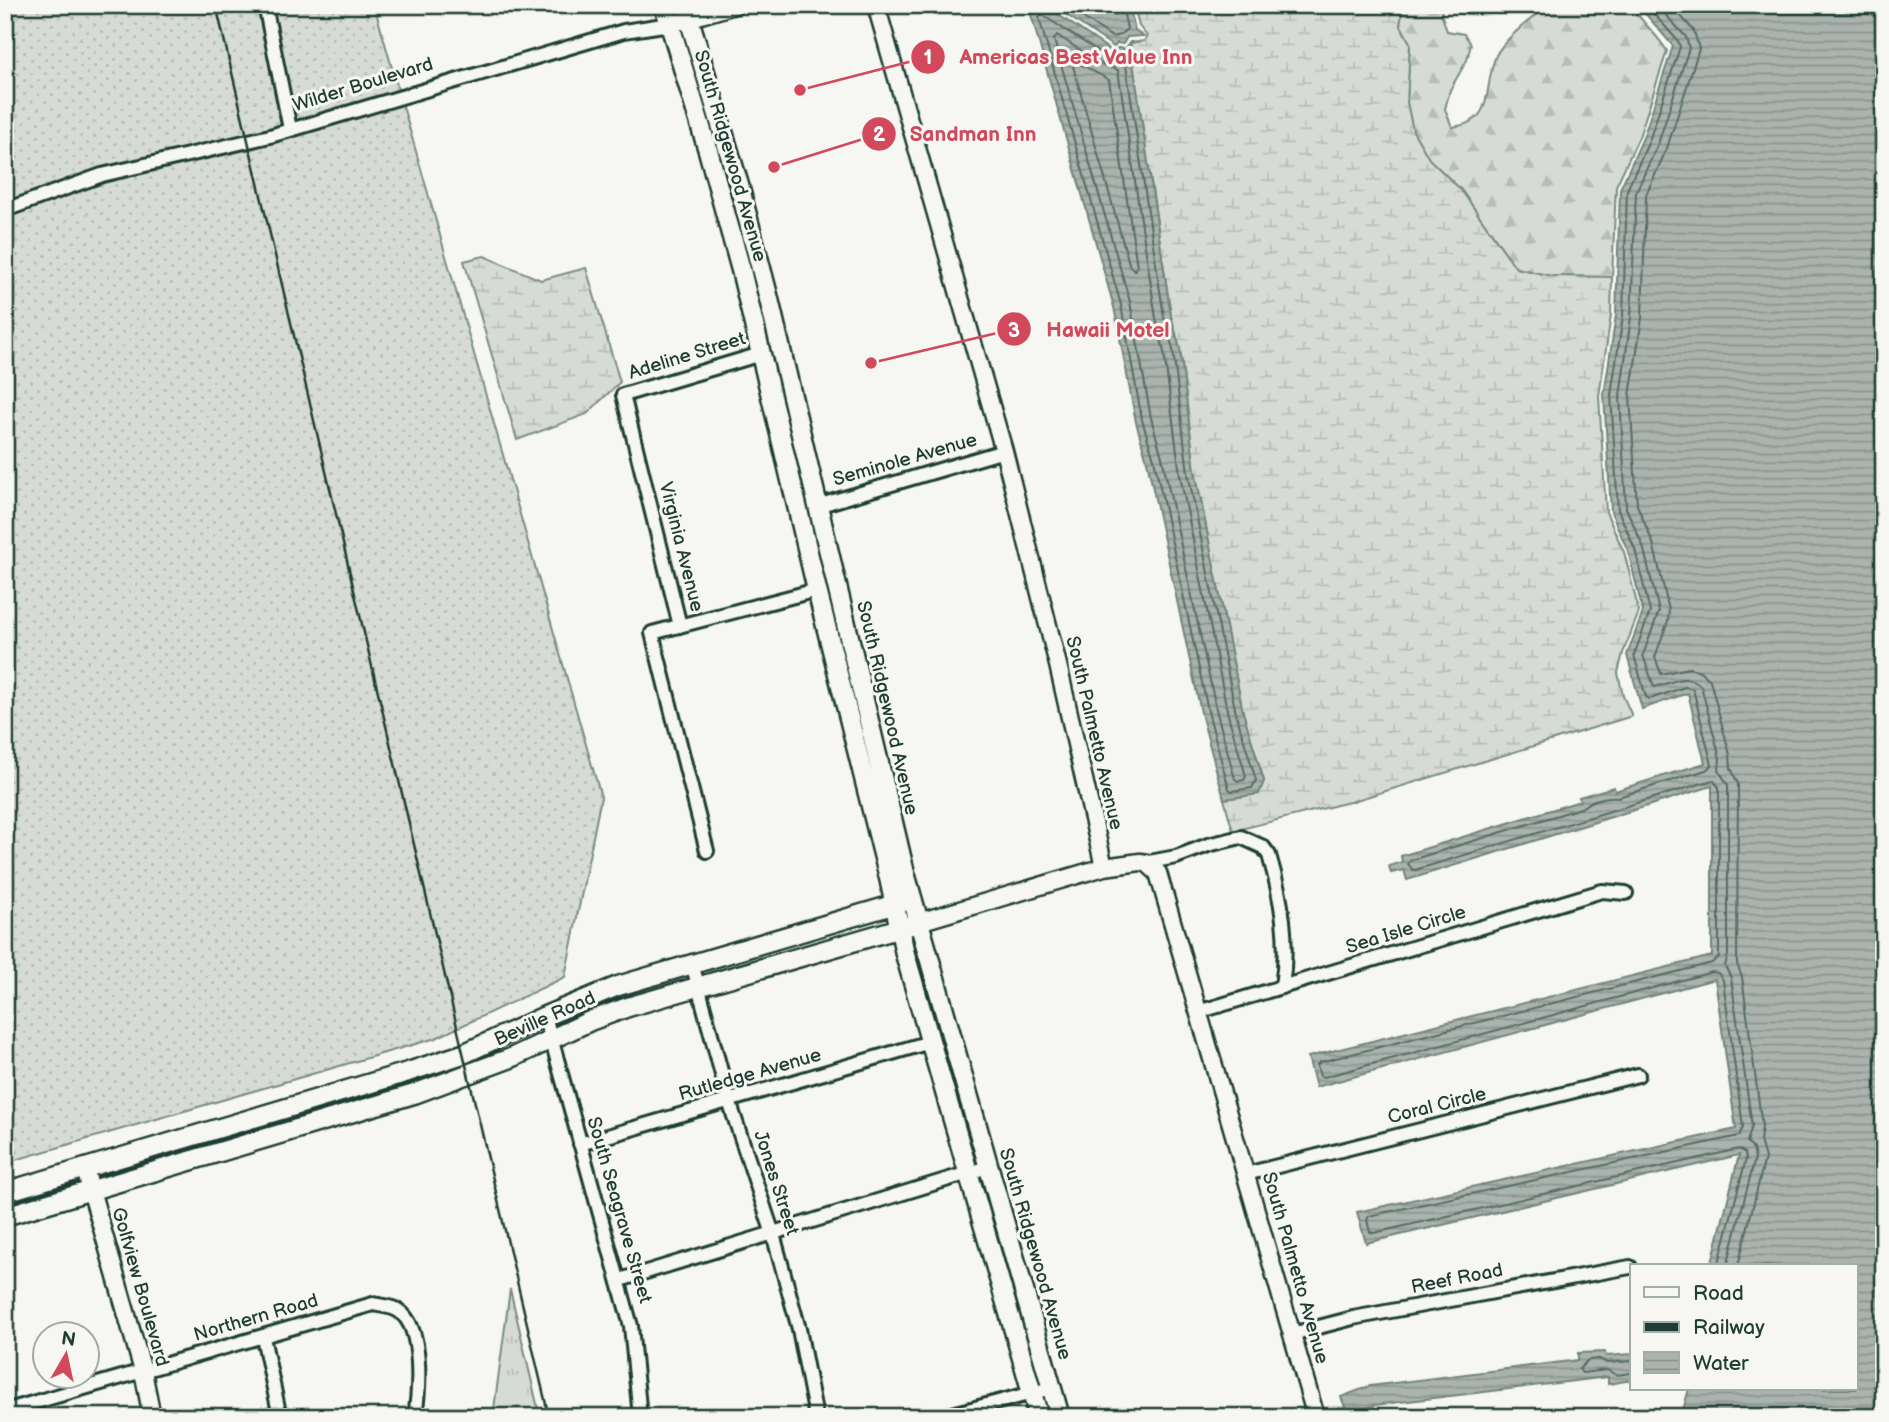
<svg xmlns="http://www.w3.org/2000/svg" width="1889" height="1422" font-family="'Balsamiq Sans',sans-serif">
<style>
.grass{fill:url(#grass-dots);stroke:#7a8c85;stroke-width:2}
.forest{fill:url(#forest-firs);stroke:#7a8c85;stroke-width:2}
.wetland{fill:url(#wetland-marsh);stroke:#7a8c85;stroke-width:2}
.park{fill:url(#park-tufts);stroke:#7a8c85;stroke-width:2}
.water{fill:url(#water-rules);stroke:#72847d;stroke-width:2}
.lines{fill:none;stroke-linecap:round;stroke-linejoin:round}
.shore{stroke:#576c65;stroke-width:2}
.street-casing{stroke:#1f3d34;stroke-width:18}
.secondary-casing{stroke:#1f3d34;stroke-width:21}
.primary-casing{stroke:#1f3d34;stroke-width:23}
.street{stroke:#f6f6f2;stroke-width:12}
.secondary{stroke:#f6f6f2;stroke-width:16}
.primary{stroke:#f6f6f2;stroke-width:18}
.rail{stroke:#1f3d34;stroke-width:2.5}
.labels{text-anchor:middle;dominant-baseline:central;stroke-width:6;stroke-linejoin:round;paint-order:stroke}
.street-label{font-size:19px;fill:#1f3d34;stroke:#f6f6f2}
.leader{fill:none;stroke:#d1495b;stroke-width:2.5}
.callout-dot{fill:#d1495b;stroke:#f6f6f2;stroke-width:2.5}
.mark-label{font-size:21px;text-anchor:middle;font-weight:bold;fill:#fff}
.callout-label{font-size:21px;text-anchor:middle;font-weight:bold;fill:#d1495b;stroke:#f6f6f2;stroke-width:6;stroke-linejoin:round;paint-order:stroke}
</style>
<defs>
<pattern id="grass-dots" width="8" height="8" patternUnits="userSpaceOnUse" patternTransform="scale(1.75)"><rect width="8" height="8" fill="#d6dbd6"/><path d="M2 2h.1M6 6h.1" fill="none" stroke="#b7bdb8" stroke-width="1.8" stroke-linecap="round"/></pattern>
<pattern id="forest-firs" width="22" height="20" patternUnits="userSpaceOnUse" patternTransform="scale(1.75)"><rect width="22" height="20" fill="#d6dbd6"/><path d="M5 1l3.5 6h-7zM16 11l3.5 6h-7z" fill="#b7bdb8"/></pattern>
<pattern id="wetland-marsh" width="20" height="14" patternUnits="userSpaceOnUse" patternTransform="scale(1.75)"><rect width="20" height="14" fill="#d6dbd6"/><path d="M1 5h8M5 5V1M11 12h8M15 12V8" fill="none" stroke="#b7bdb8"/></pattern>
<pattern id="park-tufts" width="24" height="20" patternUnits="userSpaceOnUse" patternTransform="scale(1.75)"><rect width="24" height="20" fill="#d6dbd6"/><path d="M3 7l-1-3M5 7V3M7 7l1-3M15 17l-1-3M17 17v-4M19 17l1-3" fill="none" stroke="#b7bdb8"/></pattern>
<pattern id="water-rules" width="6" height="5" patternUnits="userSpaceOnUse" patternTransform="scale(1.75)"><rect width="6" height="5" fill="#aab3ae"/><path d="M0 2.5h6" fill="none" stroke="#8a938e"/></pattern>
</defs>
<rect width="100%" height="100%" fill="#f6f6f2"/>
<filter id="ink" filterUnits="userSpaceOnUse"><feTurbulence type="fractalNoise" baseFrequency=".0143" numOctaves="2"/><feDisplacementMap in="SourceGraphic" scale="14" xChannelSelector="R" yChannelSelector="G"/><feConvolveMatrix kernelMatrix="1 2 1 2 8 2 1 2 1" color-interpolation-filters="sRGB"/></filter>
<g filter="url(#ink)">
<!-- grass -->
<path class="grass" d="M5,5H374L601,797L565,977L436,1038L5,1163Z"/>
<!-- forest -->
<path class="forest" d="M1404,5H1444L1441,13L1447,31L1464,34L1471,44L1467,60L1450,90L1445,109L1452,127C1496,122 1483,89 1495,58C1500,43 1539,9 1555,5C1561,4 1570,5 1577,5C1595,5 1613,5 1631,5C1641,22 1657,34 1667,51L1639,137L1616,186L1612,277L1551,276L1516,268L1461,190L1429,159L1413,131L1407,103L1410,43L1400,24Z"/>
<!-- wetland -->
<path class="wetland" d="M1134,5H1404L1400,24L1410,43L1407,103L1413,131L1429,159L1461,190L1516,268L1551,276L1612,277L1611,315L1599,396L1606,512L1624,552L1639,612L1623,653L1618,673L1623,696L1632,716L1353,801L1233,831L1224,799L1258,794L1264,781L1243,713L1195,471L1180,349L1171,316L1130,43L1144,41L1147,36L1139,26Z
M484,256L541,280L586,268L620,382L587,414L517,440L464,261Z"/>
<!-- park -->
<path class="park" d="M510,1289L540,1417H493Z"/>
<!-- water -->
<path class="water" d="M1027,5H1044L1113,52L1118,48L1125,49L1130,42H1134L1130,43L1171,316L1180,349L1195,471L1243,712L1264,781L1259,794L1224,799L1202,717L1147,461L1136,422L1114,307L1030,11L1027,12Z
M1052,5H1129L1135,30L1143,36L1127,37L1123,44L1117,43L1114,47Z
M1638,5H1884V1417H1681L1689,1389H1856V1266H1711L1739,1155L1366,1243L1357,1212L1736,1129L1715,979L1316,1087L1308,1057L1712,956V786L1407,880L1404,870L1391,873L1389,866L1402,862L1401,856L1580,801L1579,797L1614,787L1615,791L1705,763L1688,693L1642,709L1627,655L1643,612L1628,551L1611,512L1604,395L1616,315L1620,189L1643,138L1673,46Z
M1605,1352L1606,1356L1632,1354V1380L1608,1384V1377L1375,1405L1349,1417L1341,1397L1370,1386L1578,1360V1353Z"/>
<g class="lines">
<!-- shore -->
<path class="shore" d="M1064,5L1112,37L1120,35L1127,29L1122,5
M1646,5L1678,41L1680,47L1649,141L1627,190L1623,316L1611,395L1618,510L1635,549L1650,612L1634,655L1646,697L1650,699L1685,687L1693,689L1712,765L1706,770L1618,797C1604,796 1593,799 1581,808L1411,860L1408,864L1412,869L1415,870L1713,780L1719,787V957L1712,963L1320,1062L1317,1065L1320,1076L1324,1077L1712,972L1718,973L1723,980L1743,1127L1739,1136L1369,1216L1367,1220L1370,1232L1374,1233L1739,1149L1745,1153L1746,1159L1718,1266
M1657,5L1686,37L1689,48L1658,144L1636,192L1631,317L1620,396L1626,508L1643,546L1659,611L1643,655L1654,687C1671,684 1686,671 1701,686L1720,758L1719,771L1728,785V955L1725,966L1731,978L1752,1126L1747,1142L1753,1149L1755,1158L1727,1266
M1671,5L1694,31L1699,49L1667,148L1646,195L1642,318L1630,396L1637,505L1653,543L1669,610L1668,621L1655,657L1661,674L1689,668L1700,671L1710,680L1730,755L1731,768L1738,784L1737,964L1742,977L1762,1126L1760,1141L1765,1158L1738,1266
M1041,14L1108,58L1122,57L1125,59L1164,317L1173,350L1188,473L1236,714L1256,780L1252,788L1232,791L1229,789L1209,715L1154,459L1142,420L1121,305L1039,18Z
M1057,35L1103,65L1118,70L1156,318L1164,352L1180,475L1228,715L1246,776L1244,780L1238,781L1235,779L1217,713L1162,457L1151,418L1130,302L1054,40Z
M1075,61L1109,80L1137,266L1135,270L1130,267L1073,66Z
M1632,1361L1607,1363L1599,1359L1588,1360L1579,1369L1582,1373L1607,1370L1616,1375L1632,1373"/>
<!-- street casing -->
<g class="street-casing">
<path id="street" d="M265,5L290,129
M5,210L102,175L270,136L624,31L670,24
M817,506L1004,451
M680,626L623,395L761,354
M707,851L652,633L817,590
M1144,863L1176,857L1208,845L1241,837L1263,847L1269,855C1282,899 1289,941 1282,987
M692,963L729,1101L773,1234L799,1329L816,1417
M1198,1012L1602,891L1626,893
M545,1016L631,1326L640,1417
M580,1144L930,1042
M1246,1174L1638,1075
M620,1280L988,1167
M1292,1334L1353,1318L1630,1267
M263,1337L280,1417
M5,1411L373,1304C381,1306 392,1306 399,1311C424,1328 419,1391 415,1417
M941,1417L1051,1388"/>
</g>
<!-- secondary casing -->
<g class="secondary-casing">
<path id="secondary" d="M876,5L1004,451L1058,665L1104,867
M677,22L735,5
M919,922L1104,867L1140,862L1147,863L1158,873L1316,1417
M85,1169L143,1371L152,1417"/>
</g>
<!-- primary casing -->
<g class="primary-casing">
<path id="primary" d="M664,5L709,154L741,270L817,590L889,878L905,954L1039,1417
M685,5L739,185L768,295L905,873L1060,1417
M5,1192L408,1072L463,1054L545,1016L618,986L906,901
M5,1216L414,1094L511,1058L590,1021L628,1007L911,925"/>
</g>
<!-- street -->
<use href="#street" class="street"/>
<!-- secondary -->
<use href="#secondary" class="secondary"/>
<!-- primary -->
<use href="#primary" class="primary"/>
<!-- rail -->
<path class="rail" d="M216,5L549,1417"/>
</g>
</g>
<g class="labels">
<!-- street labels -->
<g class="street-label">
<text transform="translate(363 85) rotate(-17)">Wilder Boulevard</text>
<text transform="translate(730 156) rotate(74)">South Ridgewood Avenue</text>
<text transform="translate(687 356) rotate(-17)">Adeline Street</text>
<text transform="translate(905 460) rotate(-16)">Seminole Avenue</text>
<text transform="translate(681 547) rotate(76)">Virginia Avenue</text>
<text transform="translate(887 708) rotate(77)">South Ridgewood Avenue</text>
<text transform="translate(1094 733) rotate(77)">South Palmetto Avenue</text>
<text transform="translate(1406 930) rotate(-17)">Sea Isle Circle</text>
<text transform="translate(545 1019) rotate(-24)">Beville Road</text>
<text transform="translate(750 1075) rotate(-16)">Rutledge Avenue</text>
<text transform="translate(1437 1106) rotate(-14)">Coral Circle</text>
<text transform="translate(776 1183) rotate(72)">Jones Street</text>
<text transform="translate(619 1210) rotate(74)">South Seagrave Street</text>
<text transform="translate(1035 1254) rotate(74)">South Ridgewood Avenue</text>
<text transform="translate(1295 1268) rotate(74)">South Palmetto Avenue</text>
<text transform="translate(1457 1279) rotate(-11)">Reef Road</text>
<text transform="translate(140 1287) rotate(74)">Golfview Boulevard</text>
<text transform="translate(256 1318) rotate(-16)">Northern Road</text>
</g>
</g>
<!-- callouts -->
<path class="leader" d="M800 90L928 57M774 167L879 134M871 363L1014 329"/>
<g class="callout-dot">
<circle cx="800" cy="90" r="7"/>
<circle cx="774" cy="167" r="7"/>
<circle cx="871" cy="363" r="7"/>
<circle cx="928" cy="57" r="18"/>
<circle cx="879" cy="134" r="18"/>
<circle cx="1014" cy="329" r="18"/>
</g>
<g class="mark-label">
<text x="928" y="64">1</text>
<text x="879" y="141">2</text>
<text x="1014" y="337">3</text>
</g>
<g class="callout-label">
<text x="1076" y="64">Americas Best Value Inn</text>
<text x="973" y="141">Sandman Inn</text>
<text x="1108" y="337">Hawaii Motel</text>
</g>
<!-- margin -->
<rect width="1889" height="1422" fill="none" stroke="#f6f6f2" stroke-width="28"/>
<rect x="14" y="14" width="1861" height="1394" fill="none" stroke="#1f3d34" stroke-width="2.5" filter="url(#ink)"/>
<!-- legend -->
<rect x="1630" y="1264" width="228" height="126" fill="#f6f6f2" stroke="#a0aca6" stroke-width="2"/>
<rect x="1644" y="1287" width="35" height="10" fill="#f6f6f2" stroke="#a0aca6" stroke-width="2"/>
<text x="1693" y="1300" font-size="21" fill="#1f3d34">Road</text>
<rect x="1644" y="1322" width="35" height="10" fill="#1f3d34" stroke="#a0aca6" stroke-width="2"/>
<text x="1693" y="1334" font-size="21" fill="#1f3d34">Railway</text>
<rect x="1644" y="1352" width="35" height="21" fill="url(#water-rules)" stroke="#a0aca6" stroke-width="2"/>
<text x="1693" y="1370" font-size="21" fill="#1f3d34">Water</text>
<!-- north arrow -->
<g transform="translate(66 1355) rotate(9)"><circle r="33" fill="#f6f6f2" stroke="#a0aca6" stroke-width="2"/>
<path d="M0-5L12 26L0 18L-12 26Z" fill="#d1495b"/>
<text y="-10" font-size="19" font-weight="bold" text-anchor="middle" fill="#1f3d34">N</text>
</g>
</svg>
